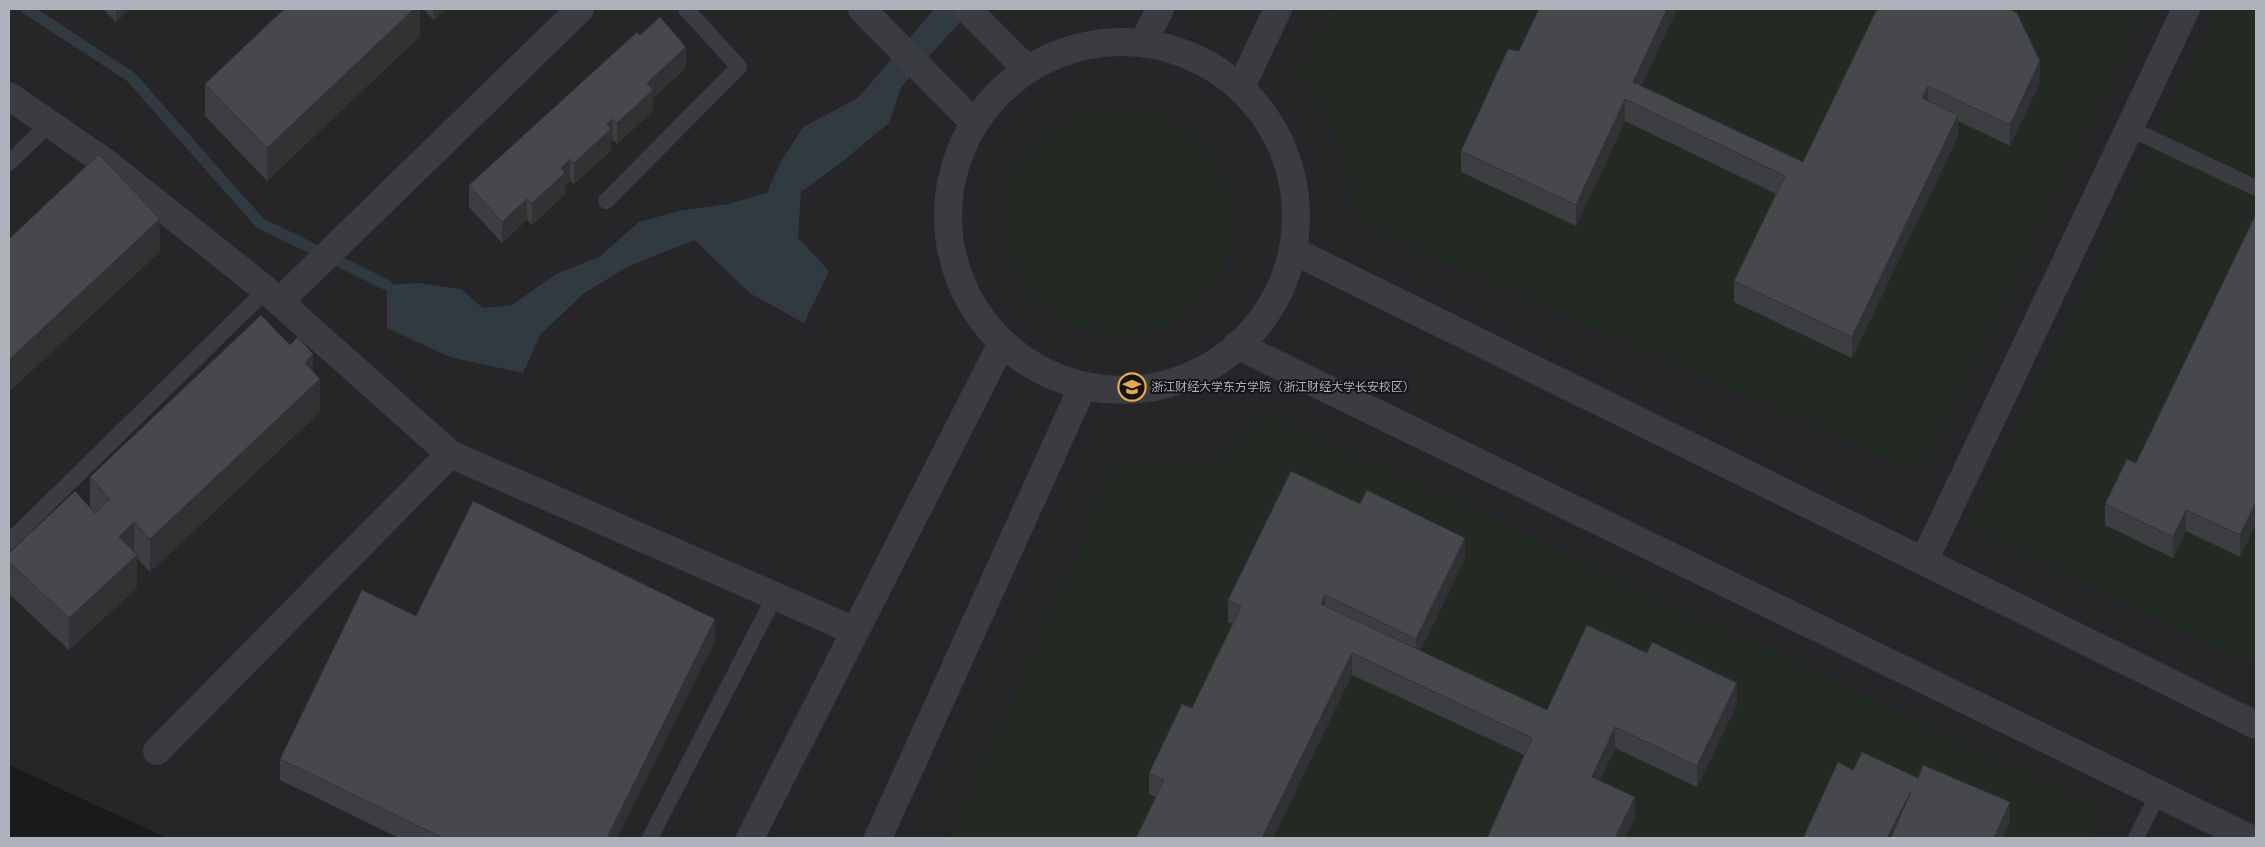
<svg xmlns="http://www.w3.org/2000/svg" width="2265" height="847" font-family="'Nunito Sans','Noto Sans SC',sans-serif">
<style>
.built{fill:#262629}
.green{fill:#222a23}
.water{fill:#313a40}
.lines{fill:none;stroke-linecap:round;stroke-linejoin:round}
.stream{stroke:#313a40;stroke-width:11}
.service{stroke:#3b3c41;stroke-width:16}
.minor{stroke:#3b3c41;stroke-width:28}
.wall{fill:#3d3e41}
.shaded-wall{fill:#323235}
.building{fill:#47484c;stroke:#323235}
.labels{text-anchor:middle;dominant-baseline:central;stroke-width:4;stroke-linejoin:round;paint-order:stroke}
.poi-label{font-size:12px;fill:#aeb2bb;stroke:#151517;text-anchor:start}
</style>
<rect width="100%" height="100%" fill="#1a1a1c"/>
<!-- built -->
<path class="built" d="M9,9H2256V838H167L9,765Z"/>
<!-- green -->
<path class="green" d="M1332,9H2145L1919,472L1356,223L1347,173L1326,113L1297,76Z
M2218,9H2256V666L1969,528Z
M1005 221a113 113 0 1 1 226 0a113 113 0 1 1-226 0Z
M1264,411L2104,810L2091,838H951L1117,462L1174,467L1225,454Z"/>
<!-- water -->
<path class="water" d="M934,9H972L901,87L889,123L838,165L801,192L798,238L829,271L804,323L751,294L694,240L627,267L583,294L540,335L523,373L450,357L387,328V285L418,283L461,289L483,308L512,305L556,274L599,257L639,222L678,211L728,204L767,193L780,163L803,127L858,98Z"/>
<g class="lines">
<!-- stream -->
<path class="stream" d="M27,9L131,77L260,223L387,285"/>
<!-- service -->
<path class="service" d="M2129,128L2256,188
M9,163L49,124
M606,201L739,67L686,9
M9,542L266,290
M650,838L775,596
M2136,838L2158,794"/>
<!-- minor -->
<path class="minor" d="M862,9L974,123
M967,9L1026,68
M1145,39L1160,9
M948 216a174 174 0 1 1 348 0a174 174 0 1 1-348 0Z
M1241,87L1278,9
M9,96L105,162L266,290L450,454L855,631
M1298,253L2256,725
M279,302L580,9
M1237,345L2249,838
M1924,561L2186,9
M157,751L450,454
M750,838L1002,343
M878,838L1082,388"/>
</g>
<!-- wall -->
<path class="wall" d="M103,9H130L116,22Z
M420,9V36L267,181L205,116V84Z
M423,9H446L434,20Z
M1539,9H1677L1641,86L1803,162L1877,9L2040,82L2010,146L1958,121V136L1852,358L1734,302V281L1776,194L1625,121L1576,226L1461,172V151L1519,51Z
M640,35L686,68L653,98V111L617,144L613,140L611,141V151L574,184L570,181L565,186V194L532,225L527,220L502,243L469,207V185Z
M2256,214V523L2240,557L2186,531L2173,558L2105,525V504L2136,463Z
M313,372L320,412L150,572L137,558V588L69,650L9,594V553L90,507V477Z
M1360,504L1465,559L1420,651L1547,710L1737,704L1697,787L1615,748L1600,780L1635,818L1625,838H1487L1524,755L1352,675L1156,797L1149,794V773L1192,708L1233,624L1228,622V600Z
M416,616L715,640L617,838H399L280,780V759Z"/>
<!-- shaded-wall -->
<path class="shaded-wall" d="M116,9H130L116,22Z
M414,9H420V36L267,181V148Z
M434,9H446L434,20Z
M1667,9H1677L1633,103V82Z
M686,47V68L653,98V111L617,144V123L647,83Z
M2040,61V82L2010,146V125Z
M1928,86V107L1922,98Z
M1625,99V121L1576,226V205Z
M1958,115V136L1852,358V337Z
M613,119V140L611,141V151L574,184V163L607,124Z
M570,159V181L565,186V194L532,225V203L561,168Z
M527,199V220L502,243V222Z
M160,219V252L9,392V360Z
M313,354V386L320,379V412L150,572V539L305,363Z
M2256,502V523L2240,557V535Z
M2186,510V531L2173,558V537Z
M134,522V555L119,537Z
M1465,538V559L1416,660V639Z
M137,555V588L69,650V618Z
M1325,595V616L1321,604Z
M715,619V640L617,838H607Z
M1352,653V675L1273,838H1262Z
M1737,683V704L1697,787V766Z
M1615,727V748L1592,798V777Z
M1911,791L1898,838H1887Z
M1635,797V818L1625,838H1615Z
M2010,802V823L2003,838H1994Z"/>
<!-- building -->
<path class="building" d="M284,9H414L267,148L205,84Z
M1539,9H1667L1633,82L1803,162L1877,9H2009L2017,13L2040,61L2010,125L1928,86L1922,98L1958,115L1852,337L1734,281L1785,176L1625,99L1576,205L1461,151L1508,49L1519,51Z
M660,17L686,47L647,83L653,90L617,123L613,119L607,124L611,129L574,163L570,159L561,168L565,173L532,203L527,199L502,222L469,185L637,32L640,35Z
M99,154L160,219L9,360V239Z
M2256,214V502L2240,535L2186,510L2173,537L2105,504L2127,459L2136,463Z
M261,315L290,345L298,337L313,354L305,363L320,379L150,539L134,522L119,537L137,555L69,618L9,562V553L75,491L95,513L110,499L90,477Z
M1291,471L1360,504L1367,490L1465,538L1416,639L1325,595L1321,604L1547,710L1587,625L1647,653L1652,642L1737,683L1697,766L1615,727L1592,777L1635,797L1615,838H1487L1532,738L1352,653L1262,838H1136L1164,780L1149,773L1182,704L1192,708L1241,607L1228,600Z
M473,501L715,619L607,838H443L280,759L362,590L416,616Z
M1862,752L1918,778L1923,765L2010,802L1994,838H1891L1911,791L1887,838H1803L1838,762L1853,770Z"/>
<!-- icons -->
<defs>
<g id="university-ring" transform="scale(1.4375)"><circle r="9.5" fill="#151517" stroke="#e6ab48" stroke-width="1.5"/><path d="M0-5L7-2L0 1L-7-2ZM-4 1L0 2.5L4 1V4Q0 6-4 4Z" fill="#e6ab48"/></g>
</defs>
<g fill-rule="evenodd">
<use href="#university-ring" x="1132" y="387"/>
</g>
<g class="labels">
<!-- poi labels -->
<g class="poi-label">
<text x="1151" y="387">浙江财经大学东方学院（浙江财经大学长安校区）</text>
</g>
</g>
<!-- border -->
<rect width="2265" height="847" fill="none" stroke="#aeb2bb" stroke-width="20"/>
</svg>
